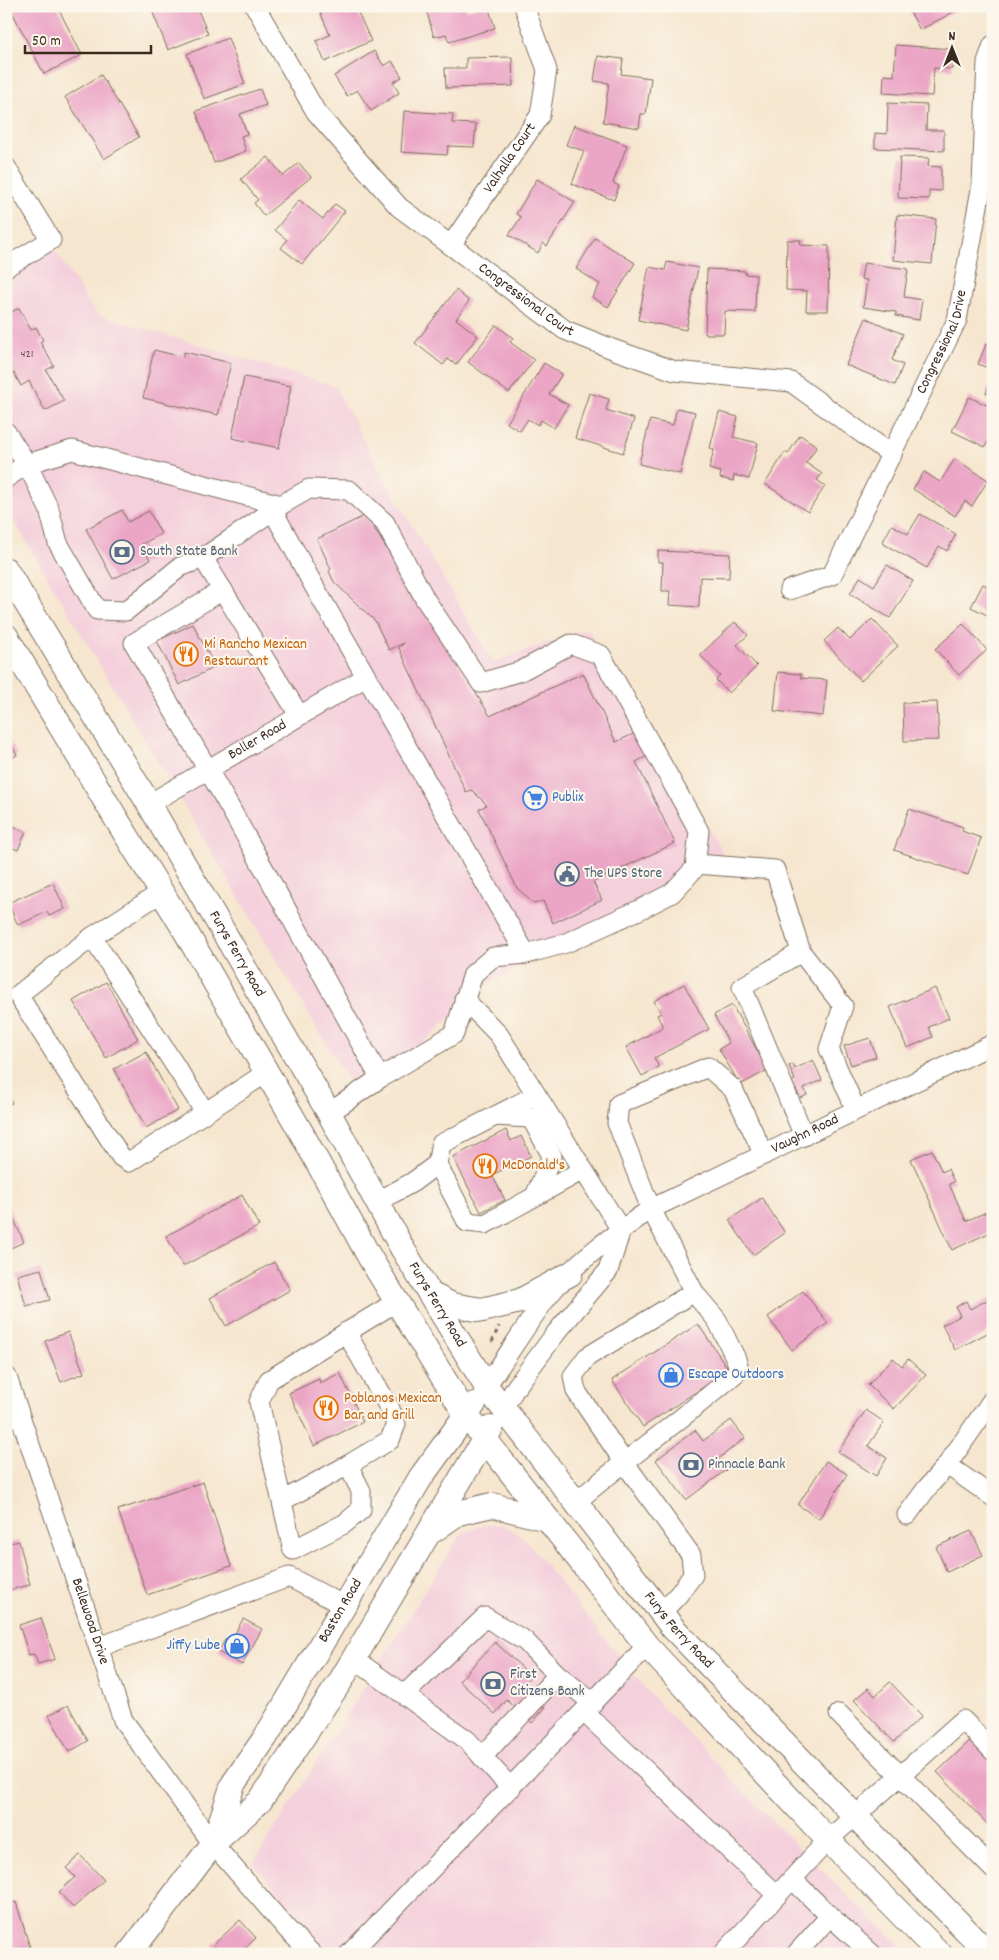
<svg xmlns="http://www.w3.org/2000/svg" width="999" height="1960" font-family="Dekko,sans-serif">
<style>
.built{fill:#f4cfdc}
.building{fill:#eba6c6}
.lines{fill:none;stroke-linecap:round;stroke-linejoin:round}
.minor-casing{stroke:#7c6c5c;stroke-width:21}
.major-casing{stroke:#7c6c5c;stroke-width:26}
.path{stroke:#7c6c5c;stroke-width:3;stroke-dasharray:4 4;stroke-linecap:butt}
.minor{stroke:#fff;stroke-width:19}
.major{stroke:#fff;stroke-width:24}
.labels{text-anchor:middle;dominant-baseline:central;stroke-width:4;stroke-linejoin:round;paint-order:stroke}
.number-label{font-size:12px;fill:#674948}
.street-label{font-size:15px;fill:#3b2a1e;stroke:#fbf7ec}
.service-label{font-size:15px;fill:#4e5e75;stroke:#fbf7ec;text-anchor:start}
.food-label{font-size:15px;fill:#c56008;stroke:#fbf7ec;text-anchor:start}
.shop-label{font-size:15px;fill:#366cbe;stroke:#fbf7ec;text-anchor:start}
</style>
<rect width="100%" height="100%" fill="#fbf7ec"/>
<filter id="ink" filterUnits="userSpaceOnUse"><feTurbulence type="fractalNoise" baseFrequency=".02" numOctaves="2"/><feDisplacementMap in="SourceGraphic" scale="10" xChannelSelector="R" yChannelSelector="G"/><feConvolveMatrix kernelMatrix="1 2 1 2 8 2 1 2 1" color-interpolation-filters="sRGB"/></filter>
<filter id="wash" filterUnits="userSpaceOnUse"><feTurbulence type="fractalNoise" baseFrequency=".0096" numOctaves="4" result="noise"/><feDisplacementMap in="SourceGraphic" scale="20" xChannelSelector="R" yChannelSelector="G"/><feGaussianBlur stdDeviation="1.12" result="paint"/><feColorMatrix in="noise" values="0 0 0 0 0 0 0 0 0 0 0 0 0 0 0 0 0 1.4 0 .05"/><feComposite in="paint" operator="in"/></filter>
<g filter="url(#wash)">
<rect width="100%" height="100%" fill="#f6e6cf"/>
<!-- built -->
<path class="built" d="M53,247L96,314L335,386L380,471L493,662L588,629L723,853L479,990L361,1102L6,508V274Z
M483,1525H503L525,1539L647,1691L780,1829L849,1897L910,1954H325L327,1949L253,1863L461,1534Z"/>
<g id="blocks">
<!-- building -->
<path class="building" d="M13,6H57L82,55L44,74L10,8Z
M156,6H207L198,10L208,34L168,50L151,8Z
M332,6H355L371,41L325,62L316,41L330,35L320,12Z
M425,6H466L467,10L480,6H488L495,28L449,42L446,34L434,37Z
M907,6H957L959,9L920,30Z
M228,38L245,84L204,99L187,54Z
M896,45L953,49L952,69L934,68L932,96L883,93L884,75L894,76Z
M374,51L384,66L392,61L402,77L393,82L399,93L371,111L357,90L347,96L334,76Z
M598,56L623,59L621,74L651,78L646,114H641L639,128L603,122L609,83L594,81Z
M512,57L513,86L446,88L445,68H466V58Z
M101,75L139,137L104,159L65,97Z
M260,89L266,105L240,114L247,134L241,136L246,151L214,163L196,111Z
M888,103L927,105L926,130H944V151L875,148V133L887,134Z
M404,111L453,114L452,123L476,124L474,147L448,146L447,155L401,152Z
M574,125L627,145L613,183L619,186L614,200L572,184L584,151L566,145Z
M268,157L283,176L299,163L311,177L264,216L254,203L258,200L241,179Z
M900,157L929,158L928,166L941,167V191L929,190V199L898,198Z
M537,179L575,202L547,246L543,243L538,253L509,235L521,217L516,214Z
M299,200L323,219L335,204L345,211L302,264L281,248L287,240L275,230Z
M897,215L936,219L932,264L893,260Z
M595,238L635,263L608,307L592,297L600,284L576,269Z
M787,240H801L800,245L829,246L828,311H806L807,291L786,290Z
M667,262L698,268L686,330L638,320L649,267L665,270Z
M864,263L908,269L904,297L922,300L919,320L896,316V312L863,307L867,280L861,279Z
M707,269L745,271V274L756,275L755,312L725,311L724,334H705Z
M456,290L469,301L456,319L478,336L456,365L448,359L443,365L415,343Z
M19,308L31,330L36,327L43,340L40,342L54,366L46,370L64,401L45,411L29,381L21,386L14,373L8,376L6,373V315Z
M866,318L903,334L892,360L903,365L895,385L846,365Z
M496,325L513,338L510,342L534,360L509,393L468,362Z
M986,344L993,347V370L978,364Z
M154,350L183,357L184,352L231,363L218,415L143,398Z
M544,363L562,374L549,394L568,405L554,428L541,420L538,425L528,419L520,431L507,423Z
M244,377L291,386L279,448L232,438Z
M993,377V395L986,393Z
M589,393L609,399L606,410L634,419L623,453L575,438Z
M969,397L993,408V432L985,447L952,431Z
M677,408L695,412L680,474L639,464L650,420L673,425Z
M719,412L738,417L733,437L758,443L749,479L734,475L733,481L720,478L721,472L709,469L714,450L710,448Z
M800,435L817,446L806,463L822,474L817,480L825,486L808,512L765,484L785,452L788,454Z
M955,459L988,480L972,506L965,501L955,516L913,489L924,472L940,482Z
M122,510L128,522L149,511L161,534L142,544L150,560L113,579L86,529Z
M920,514L956,534L947,551L939,546L927,568L882,543L892,525L908,534Z
M366,515L490,716L583,673L616,742L640,731L651,754L636,762L675,843L593,882L602,900L553,923L543,901L534,904L517,888L479,809L487,805L472,790L466,792L399,648L404,643L389,650L375,621L334,582L329,571L331,569L317,539Z
M658,551L730,554L729,578L700,577L699,607L669,605L670,591H662L663,562H658Z
M887,565L913,581L890,618L850,594L860,577L874,586Z
M983,584L991,588L993,584V618L971,607Z
M872,619L898,646L861,681L824,641L838,628L850,640Z
M735,622L748,635L737,645L757,666L729,693L716,680L720,676L700,655Z
M193,624L215,667L179,685L157,641Z
M963,624L987,650L959,675L935,649Z
M778,672L801,674V678L827,680L823,716L774,711Z
M937,702L939,740L904,741L903,703Z
M6,736L17,755L6,761Z
M909,809L963,827L962,831L981,838L968,875L894,850Z
M6,823L26,832L18,850L6,845Z
M53,883L65,909L49,916L47,912L18,925L8,903Z
M106,982L138,1039L106,1058L73,1001Z
M684,984L709,1029L654,1058L659,1067L642,1076L626,1047L663,1027L657,1015L661,1013L654,1001Z
M935,988L949,1018L929,1027L933,1037L907,1048L890,1007Z
M732,1005L768,1070L740,1085L719,1049L729,1043L714,1015Z
M870,1038L876,1057L851,1065L844,1046Z
M146,1052L178,1110L146,1128L114,1069Z
M813,1060L822,1080L804,1088L807,1095L801,1098L791,1082L795,1080L789,1066L793,1064L795,1069Z
M6,1091L12,1103L6,1106Z
M506,1130L511,1141L521,1136L531,1156L492,1175L505,1200L481,1212L453,1157Z
M932,1150L942,1172L948,1169L954,1182L949,1184L966,1221L993,1209V1231L952,1250L911,1159Z
M242,1195L259,1226L183,1266L166,1236Z
M762,1198L785,1233L753,1255L729,1220Z
M6,1202L24,1242L6,1250Z
M274,1262L290,1290L226,1326L210,1298Z
M41,1269L50,1300L26,1306L17,1275Z
M803,1291L828,1323L792,1350L768,1317Z
M991,1298L993,1330L955,1350L942,1325L960,1316L956,1307L966,1301L970,1309Z
M698,1324L729,1370L643,1427L612,1380Z
M68,1332L84,1373L61,1382L45,1341Z
M893,1358L902,1366L908,1359L926,1375L894,1409L868,1385Z
M340,1373L363,1422L314,1446L289,1393L319,1379L320,1383Z
M866,1410L884,1422L868,1446L887,1458L876,1476L838,1452Z
M731,1420L745,1438L718,1459L726,1470L686,1500L656,1460L695,1430L703,1441Z
M826,1461L847,1474L819,1519L798,1505Z
M203,1482L231,1566L147,1595L118,1510Z
M971,1531L983,1555L947,1572L936,1547Z
M19,1541L30,1585L8,1590L6,1544Z
M41,1618L55,1659L38,1664L34,1654L29,1655L19,1625Z
M243,1619L262,1629L242,1665L218,1652L226,1638L231,1641Z
M495,1642L531,1676L521,1686L545,1708L532,1723L507,1700L495,1714L459,1681Z
M890,1682L922,1716L894,1742L854,1700L868,1688L875,1696Z
M68,1705L88,1741L69,1752L49,1715Z
M973,1738L993,1760V1830L937,1772Z
M80,1855L104,1880L73,1908L59,1892L75,1877L66,1868Z
M16,1902L32,1954H6V1905Z
M240,1920L256,1938L239,1954H221L213,1945Z"/>
</g>
</g>
<g filter="url(#ink)">
<use href="#blocks" fill-opacity="0" stroke="#7c6c5c" stroke-width="1"/>
<g class="lines">
<!-- minor casing -->
<g class="minor-casing">
<g id="minor">
<path id="s1" d="M255,6L316,112L399,207L565,330L615,350L675,371L791,382L892,455"/>
<path d="M6,167L51,240L6,267"/>
<path id="s2" d="M451,245L540,115L547,70L524,6"/>
<path d="M6,432L27,464L49,509L58,543L97,610L126,611L180,567L203,558L299,715"/>
<path d="M6,478L27,464L72,450L281,505L309,489L349,490L385,523L425,599L481,683L521,671L571,644L601,655L699,831L695,868L672,893L641,909L566,943L526,954L493,957L473,974L454,1034L380,1078L329,1113"/>
<path d="M273,511L314,586L526,954"/>
<path d="M203,558L281,505"/>
<path d="M223,590L134,643L229,806L380,1078"/>
<path id="s3" d="M789,590L832,575L957,320L982,184L987,62L993,45"/>
<path id="s4" d="M149,804L366,677"/>
<path d="M696,864L775,870L801,952L742,987L804,1136"/>
<path d="M162,892L92,937L18,995L121,1157L129,1162L266,1073"/>
<path d="M92,937L205,1112"/>
<path d="M801,952L843,1006L829,1049L856,1110"/>
<path d="M464,999L499,1035L621,1230"/>
<path d="M495,1116L531,1118L552,1156L535,1196"/>
<path d="M437,1164L467,1222L485,1224L583,1170"/>
<path d="M377,1202L413,1182L437,1164L441,1144L536,1095"/>
<path d="M346,1332L390,1409L396,1424L390,1440L348,1465L361,1491V1510L344,1524L293,1550L259,1402L269,1380L396,1302"/>
<path id="s5" d="M7,1377L123,1720L213,1844L287,1929L312,1954"/>
<path id="s6" d="M486,1386C508,1356 526,1324 549,1295C576,1261 616,1233 651,1209L993,1044"/>
<path d="M503,1409L516,1387L556,1333L608,1271L621,1230"/>
<path d="M947,1465L993,1497"/>
<path d="M282,1501L348,1465"/>
<path d="M576,1502C628,1457 685,1418 737,1372L739,1369L736,1359L717,1320L695,1294L651,1209L617,1123L619,1104L708,1067L733,1089L764,1155"/>
<path d="M907,1515L927,1488L947,1465L993,1399"/>
<path d="M661,1613L678,1595L693,1575L691,1555L624,1462L576,1391L573,1376L587,1357L694,1292"/>
<path d="M99,1647L289,1577L343,1605"/>
<path d="M354,1659L467,1740L511,1788"/>
<path d="M405,1694L485,1617L525,1641L558,1675L593,1703"/>
<path d="M584,1712L777,1895"/>
<path d="M839,1714L993,1869"/>
<path d="M482,1757L558,1675"/>
<path d="M792,1879L830,1916L796,1954"/>
<path d="M830,1916L872,1954"/>
<path d="M349,1954L647,1646"/>
<path d="M723,1954L828,1840L963,1720L993,1751"/>
</g>
</g>
<!-- major casing -->
<g class="major-casing">
<g id="major">
<path id="s7" d="M6,570L149,804L329,1113L402,1248L486,1386L673,1628L989,1954"/>
<path d="M6,636L120,825L183,927L301,1132L370,1258L466,1415L647,1646L828,1840L940,1954"/>
<path d="M430,1294L452,1305L482,1310L520,1301L570,1274"/>
<path d="M434,1530L458,1513L492,1505L547,1519"/>
<path id="s8" d="M214,1842L233,1784L265,1738L421,1477L474,1404"/>
<path d="M129,1954L213,1844L260,1801L340,1682L491,1428"/>
</g>
</g>
<!-- path -->
<path class="path" d="M492,1342L499,1326"/>
<!-- minor -->
<use href="#minor" class="minor"/>
<!-- major -->
<use href="#major" class="major"/>
</g>
</g>
<!-- icons -->
<defs>
<g id="bank-ring" transform="scale(1.25)"><circle r="9.5" fill="#fbf7ec" stroke="#5c6f8a" stroke-width="1.5"/><path d="M-6-4H6V4H-6ZM0-2.3a2.3 2.3 0 1 0 0 4.6a2.3 2.3 0 1 0 0-4.6Z" fill="#5c6f8a"/></g>
<g id="restaurant-ring" transform="scale(1.25)"><circle r="9.5" fill="#fbf7ec" stroke="#e8710a" stroke-width="1.5"/><path d="M-5-6h1v4h1v-4h1v4h1v-4h1v5L-1.5 .5V6h-2V.5L-5-1ZM5-6V6H3V1.5H1.5Q1.5-4 5-6Z" fill="#e8710a"/></g>
<g id="supermarket-ring" transform="scale(1.25)"><circle r="9.5" fill="#fbf7ec" stroke="#3f7fe0" stroke-width="1.5"/><path d="M-6-5.5h2.5l.6 2H6L4.5 2H-2.5L-4.4-4H-6ZM-1.5 3.2a1.3 1.3 0 1 0 .1 0ZM3 3.2a1.3 1.3 0 1 0 .1 0Z" fill="#3f7fe0"/></g>
<g id="civic-ring" transform="scale(1.25)"><circle r="9.5" fill="#fbf7ec" stroke="#5c6f8a" stroke-width="1.5"/><path d="M-.6-6.5H3V-4.5H.6V-3L4-1V1h2V6H-6V1h2V-1L-.6-3ZM-1.2 2.5V6h2.4V2.5Z" fill="#5c6f8a"/></g>
<g id="shop-ring" transform="scale(1.25)"><circle r="9.5" fill="#fbf7ec" stroke="#3f7fe0" stroke-width="1.5"/><path d="M-5-2.5h2.3a2.7 3.5 0 0 1 5.4 0H5L5.5 6h-11ZM-1.5-2.5h3a1.5 2.3 0 0 0-3 0Z" fill="#3f7fe0"/></g>
</defs>
<g fill-rule="evenodd">
<use href="#bank-ring" x="122" y="552"/>
<use href="#restaurant-ring" x="186" y="654"/>
<use href="#supermarket-ring" x="535" y="798"/>
<use href="#civic-ring" x="567" y="874"/>
<use href="#restaurant-ring" x="485" y="1166"/>
<use href="#shop-ring" x="671" y="1375"/>
<use href="#restaurant-ring" x="326" y="1408"/>
<use href="#bank-ring" x="691" y="1465"/>
<use href="#shop-ring" x="237" y="1646"/>
<use href="#bank-ring" x="493" y="1684"/>
</g>
<g class="labels">
<!-- number labels -->
<g class="number-label">
<text x="27" y="354">421</text>
</g>
<!-- street labels -->
<g class="street-label">
<text stroke="none"><textPath href="#s2" startOffset="105">Valhalla Court</textPath></text>
<text stroke="none"><textPath href="#s1" startOffset="406">Congressional Court</textPath></text>
<text stroke="none"><textPath href="#s3" startOffset="304">Congressional Drive</textPath></text>
<text stroke="none"><textPath href="#s4" startOffset="126">Boller Road</textPath></text>
<text stroke="none"><textPath href="#s7" startOffset="448">Furys Ferry Road</textPath></text>
<text stroke="none"><textPath href="#s6" startOffset="416">Vaughn Road</textPath></text>
<text stroke="none"><textPath href="#s7" startOffset="852">Furys Ferry Road</textPath></text>
<text stroke="none"><textPath href="#s8" startOffset="265">Baston Road</textPath></text>
<text stroke="none"><textPath href="#s5" startOffset="258">Bellewood Drive</textPath></text>
<text stroke="none"><textPath href="#s7" startOffset="1258">Furys Ferry Road</textPath></text>
</g>
<!-- service labels -->
<g class="service-label">
<text x="140" y="552">South State Bank</text>
<text x="584" y="874">The UPS Store</text>
<text x="708" y="1465">Pinnacle Bank</text>
<text x="510" y="1675">First<tspan x="510" dy="17">Citizens Bank</tspan></text>
</g>
<!-- food labels -->
<g class="food-label">
<text x="204" y="645">Mi Rancho Mexican<tspan x="204" dy="17">Restaurant</tspan></text>
<text x="502" y="1166">McDonald's</text>
<text x="344" y="1399">Poblanos Mexican<tspan x="344" dy="17">Bar and Grill</tspan></text>
</g>
<!-- shop labels -->
<g class="shop-label">
<text x="552" y="798">Publix</text>
<text x="688" y="1375">Escape Outdoors</text>
<text x="220" y="1646" text-anchor="end">Jiffy Lube</text>
</g>
</g>
<!-- margin -->
<rect width="999" height="1960" fill="none" stroke="#fbf7ec" stroke-width="25"/>
<!-- north arrow -->
<g transform="translate(952 48)" stroke="#fbf7ec" stroke-width="4" paint-order="stroke">
<path d="M0-4L9 19L0 12L-9 19Z" fill="#3b2a1e"/>
<text y="-8" font-size="14" font-weight="bold" text-anchor="middle" fill="#3b2a1e">N</text>
</g>
<!-- scale -->
<path d="M25 45v8h126v-8" fill="none" stroke="#3b2a1e" stroke-width="2.5"/>
<text x="32" y="45" font-size="15" fill="#3b2a1e" stroke="#fbf7ec" stroke-width="4" paint-order="stroke">50 m</text>
</svg>
